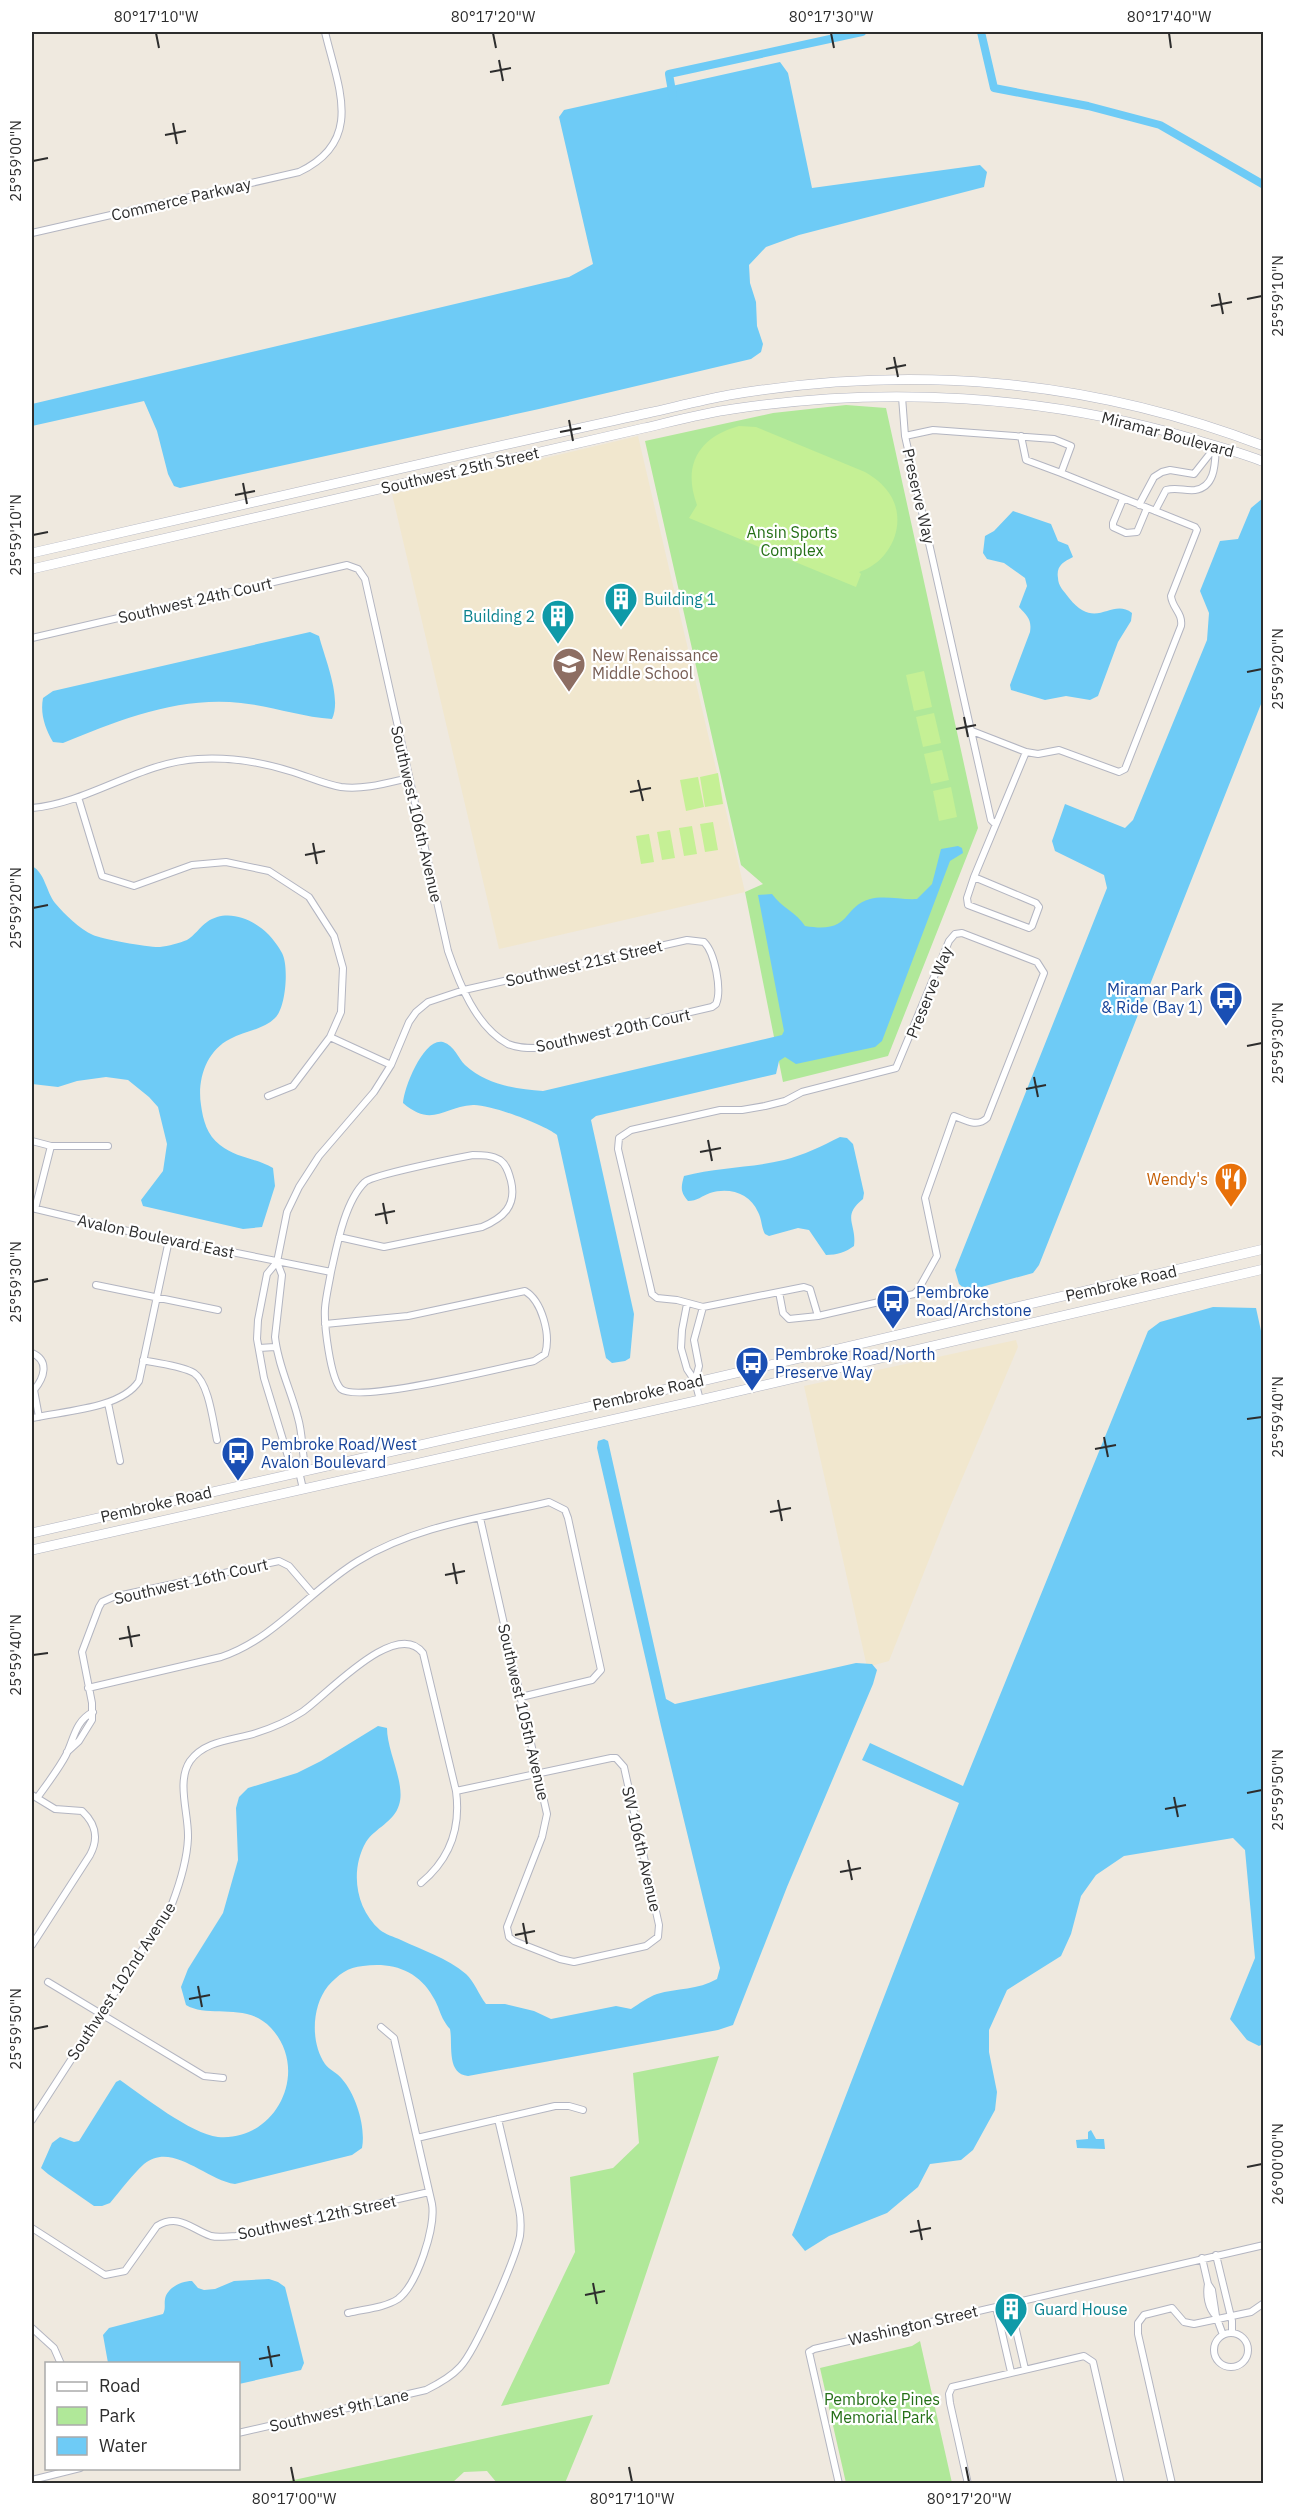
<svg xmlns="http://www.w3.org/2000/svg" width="1295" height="2515" font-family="'IBM Plex Sans',sans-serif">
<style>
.education{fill:#f1e7ce}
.green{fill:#b0e899}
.pitch{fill:#c5f095}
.water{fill:#6ecbf6}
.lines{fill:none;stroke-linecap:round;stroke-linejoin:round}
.canal{stroke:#6ecbf6;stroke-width:8}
.street-casing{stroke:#b3b5c1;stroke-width:8}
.secondary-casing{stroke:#b3b5c1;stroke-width:10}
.street{stroke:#fff;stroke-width:6}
.secondary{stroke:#fff;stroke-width:9}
.ticks{fill:none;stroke:#2d2d2d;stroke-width:2}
.labels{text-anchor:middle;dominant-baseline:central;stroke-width:4.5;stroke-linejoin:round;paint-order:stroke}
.street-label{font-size:16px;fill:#2d2d2d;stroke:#fff}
.park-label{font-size:16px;fill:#257017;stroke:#fff}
.culture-label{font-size:16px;fill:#0d838f;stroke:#fff;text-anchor:start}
.education-label{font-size:16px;fill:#785e54;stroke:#fff;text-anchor:start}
.transit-label{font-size:16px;fill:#164399;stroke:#fff;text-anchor:start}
.food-label{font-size:16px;fill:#c56008;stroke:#fff;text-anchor:end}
.neatline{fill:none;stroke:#2d2d2d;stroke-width:2}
.ticks-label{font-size:15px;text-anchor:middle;fill:#2d2d2d}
</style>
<rect width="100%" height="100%" fill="#efe9df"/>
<!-- education -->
<path class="education" d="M638,436L745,892L499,949L392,494Z
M1016,1340L1018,1347L947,1514L889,1661L867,1667L804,1386Z"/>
<!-- green -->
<path class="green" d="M846,405L886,408L978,828L888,1056L783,1082L745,892L763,884L741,865L645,441L773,413Z
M719,2056L609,2384L501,2406L575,2252L570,2177L613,2168L639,2143L633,2073Z
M920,2341L952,2483H846L820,2368L912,2346Z
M593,2415L565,2483H497L487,2471L464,2472L452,2483H280Z"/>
<!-- pitch -->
<path class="pitch" d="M739,426L756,427L865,472C874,477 883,484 889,493C909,522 891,562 859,572L861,574L856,587L689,518L697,505C682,465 699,437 739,426Z
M924,671L932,707L914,711L906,675Z
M934,713L941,743L923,747L916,717Z
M942,750L949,780L931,784L924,754Z
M718,773L723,804L705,807L700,777Z
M698,777L704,807L686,811L680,780Z
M951,787L957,817L939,821L933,791Z
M713,822L718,850L705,852L700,824Z
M692,826L697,854L684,856L679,828Z
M670,830L675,858L662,860L657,832Z
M649,834L654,862L641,864L636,836Z"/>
<!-- water -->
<path class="water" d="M780,62L788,73L812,188L980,165L987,172L984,187L799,235L766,247L749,265L750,283L756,302L757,326L763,344L761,352L751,359L539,409L180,488L174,486L168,474L157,431L144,401L32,426V404L569,277L593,264L559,117L564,110Z
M1263,498V699L1039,1265L1033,1273L967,1291L959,1284L955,1270L1107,888L1104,875L1055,851L1052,841L1065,804L1125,828L1133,820L1207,640L1209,613L1200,591L1220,541L1238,539L1251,508Z
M1013,511L1051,524L1058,541L1068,545L1073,557C1063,562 1056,566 1058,578C1058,586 1064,591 1069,598C1096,632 1111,597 1132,613L1131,621L1118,642L1098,696L1090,700L1066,696L1045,700L1011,690L1010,685L1030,632C1032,619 1027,616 1019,607L1027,586L1025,578L1004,563L987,559L983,553L985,536L994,531Z
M310,632L319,636C325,659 342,698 332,719C301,717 271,706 241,703C179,696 119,720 63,743L53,742C45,728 40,714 43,698L53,691Z
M958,846L962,848L963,853L950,861L882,1041L875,1047L796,1064L785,1057L779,1061L776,1074L596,1116L591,1120L634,1314L630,1358L625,1361L612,1363L606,1358L557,1135C545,1125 490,1104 473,1105C443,1107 432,1128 403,1103C404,1087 424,1037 443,1042C455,1046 457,1057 465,1065C487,1085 515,1089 543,1091L782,1035L784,1031L758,895L772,894C781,907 797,913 805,926C853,934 841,907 870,899C884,895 902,900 917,899L932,884L941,849Z
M32,866C45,873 46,891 55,903C65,915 80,929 93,935C101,939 152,948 160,947C168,946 180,943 187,940C194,936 200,927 207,922C227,908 253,919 268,934C273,939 279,947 282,953C289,966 286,1008 275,1018C263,1030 244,1031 230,1039C206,1051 197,1080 201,1105C203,1120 207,1135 220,1145C236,1158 256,1158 273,1168L275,1186L262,1227L243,1229L143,1206L141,1200L163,1171L167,1144L158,1107L149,1097L128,1080L106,1077L77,1081L58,1087L32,1084Z
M840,1137L847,1138L853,1144L864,1193L863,1199C841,1217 857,1223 854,1246C846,1252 837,1255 826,1255L809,1230L798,1228L769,1236L765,1234C761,1227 762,1219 758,1212C750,1193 729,1187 710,1193C702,1196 697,1201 688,1201C680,1192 681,1187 684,1176C717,1167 751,1168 784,1160C804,1155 822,1146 840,1137Z
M1213,1307L1256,1308L1263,1340V2044L1259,2046L1247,2040L1230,2019L1255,1958L1245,1850L1233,1838L1124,1856L1096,1875L1081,1896L1071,1934L1061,1956L1007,1990L989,2030V2052L997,2092L995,2110L973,2150L961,2160L930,2164L918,2187L887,2213L829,2236L805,2251L792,2235L959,1803L862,1760L870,1743L963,1786L1148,1331L1160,1322Z
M604,1439L608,1441L666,1699L675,1704L856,1663L872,1664L877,1670L873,1684L787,1887L733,2025L718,2030L468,2076C446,2074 453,2044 450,2029C439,2016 441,2010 433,1997C418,1970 392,1962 363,1966C348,1967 338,1975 328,1986C312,2006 310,2042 325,2064C329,2070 338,2073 342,2079C356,2095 366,2127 362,2148L352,2155L235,2184C204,2179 172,2141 144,2164C132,2175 121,2190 110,2203L102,2206H94L48,2174L41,2168L52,2143L60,2137L74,2142L79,2141L116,2082L120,2080C143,2096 191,2134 218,2137C276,2142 311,2071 271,2028C246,2001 209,2019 186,2005L181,1987L188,1969L223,1913L238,1860L236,1808L239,1797L248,1788L297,1773L321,1761L378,1726L387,1728C387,1752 406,1784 399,1805C394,1822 375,1828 366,1842C350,1870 355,1908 380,1930C385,1934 394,1937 401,1940C422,1950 447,1958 466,1974C474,1981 479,1995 486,2004H505L534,2011L551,2019L616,2006L631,2009C639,2004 648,1997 657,1994C677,1988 698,1990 717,1979L720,1968L661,1726L597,1448L598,1441Z
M1091,2130L1096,2139H1104L1105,2149L1077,2148L1076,2140L1088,2139V2132Z
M269,2279L278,2282L285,2287L304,2363L301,2370L239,2384L238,2364L108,2363L103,2335L109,2328L163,2314C166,2308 164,2305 165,2299C167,2288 181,2281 192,2281L198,2288L204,2290L215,2289L234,2281Z"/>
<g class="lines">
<!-- canal -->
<path class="canal" d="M981,32L994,88L1088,106L1160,125L1264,185
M673,97L669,74L862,32"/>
<!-- street casing -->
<g class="street-casing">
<path id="street" d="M32,233L299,172C365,141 338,87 325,32
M902,397L905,436L991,820L995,824
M905,436L933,430L1054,439L1071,446L1061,473L1195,527L1197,530L1171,596C1172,608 1183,613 1181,626L1125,769L1119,772L1059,750L1038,754L1026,752L972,731
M1021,436L1026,460L1061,473
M1123,499L1113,523V527L1126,533L1137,532L1147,508
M1139,505L1154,477L1162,472L1170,470L1194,474L1216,446
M1155,511L1166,490C1177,487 1184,491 1195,490C1216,487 1215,462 1216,446
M32,638L347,565L358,569L365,579L448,951C459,983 476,1027 508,1044C517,1048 526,1048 536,1048L712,1007L716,1004C722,990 715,953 704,942L687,940L464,990L428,1002L416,1012L409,1022L391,1065L374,1092L319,1156L299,1187L287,1212L277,1262L267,1274L258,1320L257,1339L264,1378L290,1463L298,1467L303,1489
M78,797L102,876L134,886L192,865L226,862L269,871L309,897L334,936L343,968L341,1012L330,1037L293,1086L268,1096
M32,808C89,803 140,762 198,759C231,757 262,762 293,772C309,777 324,784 341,787C363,790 387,783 409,778
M974,877L1036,903L1039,907L1032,926L1029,928L968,905L967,898Z
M974,877L1026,752
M962,933L1037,962L1044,973L987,1118C977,1128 965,1120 954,1116L925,1198L937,1256L918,1290L914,1294L818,1316L810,1289L804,1287L703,1307L677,1300L657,1298L652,1294L618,1149L619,1138L631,1130L720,1110H742L765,1106L785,1101L802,1092L896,1068L949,941L955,934Z
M330,1037L391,1065
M32,1141L51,1146H108
M32,1208L132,1232L331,1272C337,1245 345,1201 365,1182C372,1175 457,1158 473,1155C482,1155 492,1155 500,1160C507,1165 509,1174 511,1181C517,1206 503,1218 482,1227L384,1247L339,1237
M35,1209L51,1146
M277,1262L282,1275L275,1337C278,1366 291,1390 298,1418C302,1431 302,1446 304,1460L298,1467
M96,1285L218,1310
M779,1292L783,1313L789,1319L818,1316
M687,1304L682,1330L681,1348L687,1369L695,1381L700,1400
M325,1324L408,1316L525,1291C542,1301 551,1335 545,1354L534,1361C505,1367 358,1404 341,1389C330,1378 324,1324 325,1308C326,1296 329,1284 331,1272
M259,1348L275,1347
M32,1353C50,1361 44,1378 34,1390
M143,1360C159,1364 180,1365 194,1373C209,1383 213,1422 217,1440
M695,1381L699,1366L694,1340L703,1307
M34,1390L39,1417
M108,1403L120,1461
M32,1418C63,1411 121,1409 139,1381L169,1240
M88,1688L221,1657C275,1639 310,1590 358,1561C415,1526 485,1517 549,1502L565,1510L568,1518L601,1670L592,1680L521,1697
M67,1752L79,1741L92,1720V1703L82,1652L99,1607L102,1602L113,1597L279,1561L289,1566L313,1594
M456,1791L611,1758H616L624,1767L659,1925L658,1937L646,1946L574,1962L560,1959L514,1941L509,1937L507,1927L542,1837L547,1814L480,1518
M32,1795L55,1809L82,1811C96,1824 99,1838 90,1855L32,1945
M37,1798C47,1784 58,1770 66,1755C74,1739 75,1721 93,1712
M48,1982L204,2076L223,2078
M32,2120L172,1904C180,1883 187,1861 188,1838C189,1814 176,1782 190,1761C205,1740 234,1740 256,1733C272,1728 288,1721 302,1712C325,1697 396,1617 423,1653L456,1791C461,1828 450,1859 421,1883
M417,2138L555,2106H569L583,2110
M32,2228L105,2275L125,2271L157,2226C179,2213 191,2229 211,2236C219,2238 228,2236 236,2236L429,2192
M1216,2255L1232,2321V2332
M1202,2258L1208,2284L1212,2290L1216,2316L1223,2335
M1208,2284C1206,2295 1208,2308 1216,2316
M1010,2304L1025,2369
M996,2307L1011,2372
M348,2313C364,2309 384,2308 398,2299C417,2285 436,2227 432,2204L394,2038L381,2027
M32,2328L54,2348L61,2364
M1214 2350a17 17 0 1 1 34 0a17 17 0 1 1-34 0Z
M238,2433L426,2390C438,2384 451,2377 460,2367C476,2350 515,2260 520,2236C521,2227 521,2218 519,2209L498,2119
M32,2480L80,2468
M839,2484L809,2352L814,2349L1264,2245
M968,2484L950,2403L949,2394L952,2387L1084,2356L1093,2362L1121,2484
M1172,2484L1138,2334V2323L1144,2315L1172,2308L1184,2322L1194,2324L1251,2312L1264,2303"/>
</g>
<!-- secondary casing -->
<g class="secondary-casing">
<path id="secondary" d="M32,553C177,520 323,486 469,453C529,439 589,426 648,413C675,407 702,400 729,395C913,364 1089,379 1264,446
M32,569L644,428C674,421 704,413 733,409C886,386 1042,395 1190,438C1214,446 1240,452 1264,462
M32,1533L676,1387L1264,1249
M32,1550L700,1400L1264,1269"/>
</g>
<!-- street -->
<use href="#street" class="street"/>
<!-- secondary -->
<use href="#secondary" class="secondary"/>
</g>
<!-- ticks -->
<path class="ticks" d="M156,33L159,48M493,33L496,48M831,33L834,48M1169,33L1171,48M499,60L503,81M490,72L511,68M173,123L177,144M165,135L186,131M33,161L48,158M1219,293L1223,314M1247,299L1262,296M1211,306L1232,302M894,357L898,377M886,369L906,365M569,420L573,441M560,432L581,428M243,483L247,504M235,495L255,491M33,535L48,532M1247,672L1262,669M964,717L968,737M956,729L976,725M638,780L643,801M630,792L651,788M313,843L317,864M305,855L325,851M33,908L48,905M1247,1046L1262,1043M1034,1077L1038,1097M1026,1089L1046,1085M708,1140L712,1161M700,1152L721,1148M383,1203L387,1224M375,1215L395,1211M33,1282L48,1279M1247,1419L1262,1417M1104,1437L1108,1457M1095,1449L1116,1445M778,1500L782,1521M770,1512L791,1508M453,1563L457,1584M445,1575L465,1571M128,1626L132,1647M119,1639L140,1635M33,1655L48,1653M1247,1793L1262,1790M1174,1797L1178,1817M1165,1809L1186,1805M848,1860L852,1880M840,1872L861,1868M523,1923L527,1944M515,1935L535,1931M198,1986L202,2007M189,1999L210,1995M33,2029L48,2026M1247,2167L1262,2164M918,2220L922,2240M910,2232L931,2228M593,2283L597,2304M585,2295L605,2291M268,2346L272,2367M259,2359L280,2355M291,2467L294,2482M629,2467L632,2482M966,2467L969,2482"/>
<!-- icons -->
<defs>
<g id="building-pin" transform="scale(1.725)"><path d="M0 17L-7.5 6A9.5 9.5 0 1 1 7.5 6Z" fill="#0f9aa8" stroke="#fff"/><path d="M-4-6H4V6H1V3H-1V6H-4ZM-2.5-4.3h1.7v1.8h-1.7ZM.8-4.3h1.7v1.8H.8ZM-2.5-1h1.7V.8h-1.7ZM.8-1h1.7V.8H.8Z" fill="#fff"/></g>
<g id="school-pin" transform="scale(1.725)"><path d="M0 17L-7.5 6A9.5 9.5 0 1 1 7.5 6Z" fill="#8d6e63" stroke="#fff"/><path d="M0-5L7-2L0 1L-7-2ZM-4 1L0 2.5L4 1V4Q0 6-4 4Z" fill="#fff"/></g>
<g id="bus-pin" transform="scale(1.725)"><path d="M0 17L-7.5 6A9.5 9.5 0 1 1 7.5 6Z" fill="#1a4fb4" stroke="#fff"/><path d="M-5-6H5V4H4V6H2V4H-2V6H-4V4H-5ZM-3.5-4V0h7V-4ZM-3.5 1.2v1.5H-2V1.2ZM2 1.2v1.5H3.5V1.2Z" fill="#fff"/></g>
<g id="restaurant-pin" transform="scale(1.725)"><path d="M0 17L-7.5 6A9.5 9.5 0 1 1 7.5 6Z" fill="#e8710a" stroke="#fff"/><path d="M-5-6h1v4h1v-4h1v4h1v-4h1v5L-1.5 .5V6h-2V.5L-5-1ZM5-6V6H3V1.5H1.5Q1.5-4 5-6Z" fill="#fff"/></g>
</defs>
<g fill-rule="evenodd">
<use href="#building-pin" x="621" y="599"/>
<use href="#building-pin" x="558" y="616"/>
<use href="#school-pin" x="569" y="664"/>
<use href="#bus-pin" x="1226" y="998"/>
<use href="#restaurant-pin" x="1231" y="1179"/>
<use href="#bus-pin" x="893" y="1301"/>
<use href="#bus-pin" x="752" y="1363"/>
<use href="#bus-pin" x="238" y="1453"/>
<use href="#building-pin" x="1011" y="2309"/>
</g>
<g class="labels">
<!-- street labels -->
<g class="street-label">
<text transform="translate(181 199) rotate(-13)">Commerce Parkway</text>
<text transform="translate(1168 434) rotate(15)">Miramar Boulevard</text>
<text transform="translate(460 470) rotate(-13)">Southwest 25th Street</text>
<text transform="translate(919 496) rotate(77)">Preserve Way</text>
<text transform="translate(195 600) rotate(-13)">Southwest 24th Court</text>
<text transform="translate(417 814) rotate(77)">Southwest 106th Avenue</text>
<text transform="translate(584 963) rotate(-13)">Southwest 21st Street</text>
<text transform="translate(929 992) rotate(-68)">Preserve Way</text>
<text transform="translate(613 1030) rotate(-12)">Southwest 20th Court</text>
<text transform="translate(156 1236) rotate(12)">Avalon Boulevard East</text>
<text transform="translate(1121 1283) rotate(-13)">Pembroke Road</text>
<text transform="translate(648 1392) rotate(-13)">Pembroke Road</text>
<text transform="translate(156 1504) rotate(-13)">Pembroke Road</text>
<text transform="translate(191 1581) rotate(-13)">Southwest 16th Court</text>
<text transform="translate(524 1712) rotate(77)">Southwest 105th Avenue</text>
<text transform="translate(642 1849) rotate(77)">SW 106th Avenue</text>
<text transform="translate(121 1981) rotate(-57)">Southwest 102nd Avenue</text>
<text transform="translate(317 2217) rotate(-12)">Southwest 12th Street</text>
<text transform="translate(913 2325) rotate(-13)">Washington Street</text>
<text transform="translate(339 2410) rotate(-13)">Southwest 9th Lane</text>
</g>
<!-- park labels -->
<g class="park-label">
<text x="792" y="532">Ansin Sports<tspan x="792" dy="18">Complex</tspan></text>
<text x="882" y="2399">Pembroke Pines<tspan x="882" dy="18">Memorial Park</tspan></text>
</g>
<!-- culture labels -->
<g class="culture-label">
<text x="644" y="599">Building 1</text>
<text x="535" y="616" text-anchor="end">Building 2</text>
<text x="1034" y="2309">Guard House</text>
</g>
<!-- education labels -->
<g class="education-label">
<text x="592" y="655">New Renaissance<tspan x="592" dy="18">Middle School</tspan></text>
</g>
<!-- transit labels -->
<g class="transit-label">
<text x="1203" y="989" text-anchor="end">Miramar Park<tspan x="1203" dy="18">&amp; Ride (Bay 1)</tspan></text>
<text x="916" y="1292">Pembroke<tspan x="916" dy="18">Road/Archstone</tspan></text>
<text x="775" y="1354">Pembroke Road/North<tspan x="775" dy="18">Preserve Way</tspan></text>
<text x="261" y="1444">Pembroke Road/West<tspan x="261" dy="18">Avalon Boulevard</tspan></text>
</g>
<!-- food labels -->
<g class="food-label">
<text x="1208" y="1179">Wendy's</text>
</g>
</g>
<!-- border -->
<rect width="1295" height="2515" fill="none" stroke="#ffffff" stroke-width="66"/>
<!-- legend -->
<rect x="45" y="2362" width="195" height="108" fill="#ffffff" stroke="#ababab" stroke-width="1.5"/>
<rect x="57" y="2382" width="30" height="9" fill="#ffffff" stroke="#ababab" stroke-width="1.5"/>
<text x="99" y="2392" font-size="18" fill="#2d2d2d">Road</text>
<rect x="57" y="2407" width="30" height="18" fill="#b0e899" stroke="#ababab" stroke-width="1.5"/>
<text x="99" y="2422" font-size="18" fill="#2d2d2d">Park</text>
<rect x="57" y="2437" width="30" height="18" fill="#6ecbf6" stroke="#ababab" stroke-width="1.5"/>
<text x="99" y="2452" font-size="18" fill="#2d2d2d">Water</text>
<rect x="33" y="33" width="1229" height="2449" class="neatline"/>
<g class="ticks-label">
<text x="156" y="22">80°17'10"W</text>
<text x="493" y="22">80°17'20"W</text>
<text x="831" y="22">80°17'30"W</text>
<text x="1169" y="22">80°17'40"W</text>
<text transform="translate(16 161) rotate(-90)" y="5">25°59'00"N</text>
<text transform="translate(1278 296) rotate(-90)" y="5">25°59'10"N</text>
<text transform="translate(16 535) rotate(-90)" y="5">25°59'10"N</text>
<text transform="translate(1278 669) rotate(-90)" y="5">25°59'20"N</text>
<text transform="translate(16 908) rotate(-90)" y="5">25°59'20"N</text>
<text transform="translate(1278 1043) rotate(-90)" y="5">25°59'30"N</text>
<text transform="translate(16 1282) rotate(-90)" y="5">25°59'30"N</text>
<text transform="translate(1278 1417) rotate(-90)" y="5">25°59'40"N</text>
<text transform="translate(16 1655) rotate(-90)" y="5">25°59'40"N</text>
<text transform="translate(1278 1790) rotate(-90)" y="5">25°59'50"N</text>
<text transform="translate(16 2029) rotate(-90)" y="5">25°59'50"N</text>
<text transform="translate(1278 2164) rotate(-90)" y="5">26°00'00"N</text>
<text x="294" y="2504">80°17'00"W</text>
<text x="632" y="2504">80°17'10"W</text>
<text x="969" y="2504">80°17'20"W</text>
</g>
</svg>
